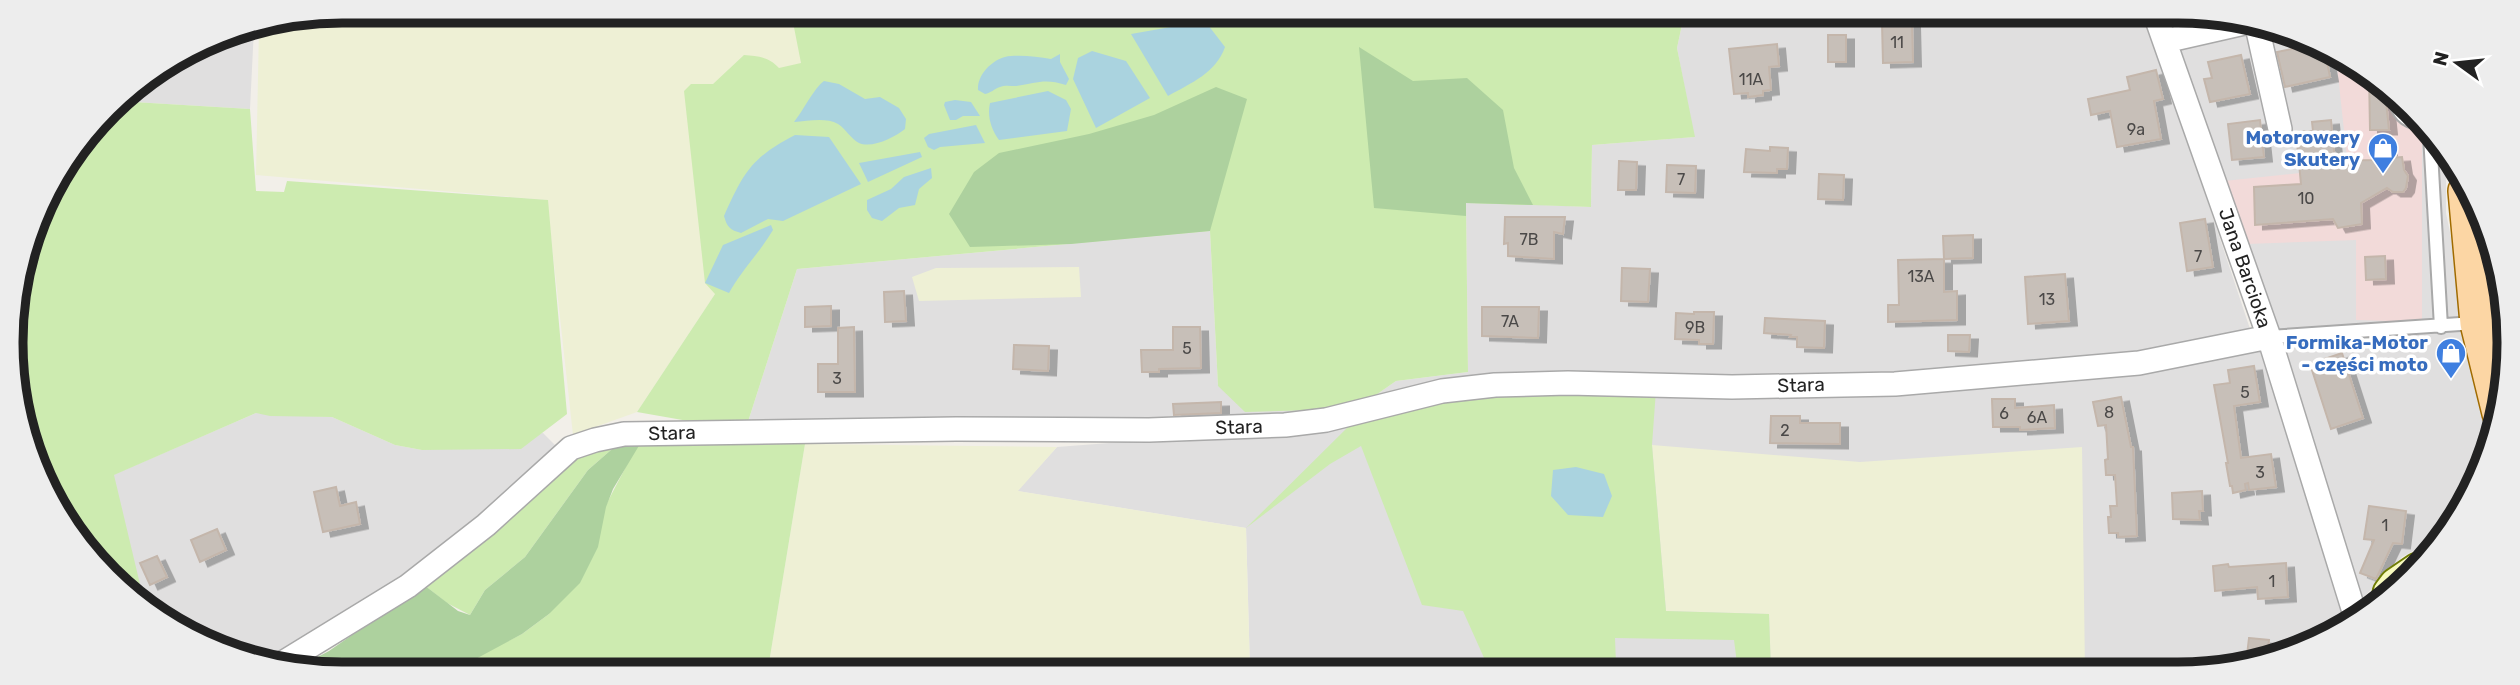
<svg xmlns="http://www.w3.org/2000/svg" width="2520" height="685" font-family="Rubik,sans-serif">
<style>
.residential{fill:#e0dfdf}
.commercial{fill:#f2dad9}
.farmland{fill:#eef0d5}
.grass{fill:#cdebb0}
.forest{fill:#add19e}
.water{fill:#aad3df}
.building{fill:#c7bfb8;stroke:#c4b6ab;stroke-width:2;filter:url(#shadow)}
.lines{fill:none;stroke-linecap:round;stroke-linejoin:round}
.lane-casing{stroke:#a9a9a9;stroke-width:16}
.street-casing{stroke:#a9a9a9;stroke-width:26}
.secondary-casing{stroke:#707d05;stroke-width:37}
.primary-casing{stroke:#a06b00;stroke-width:40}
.lane{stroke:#fff;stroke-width:12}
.street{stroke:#fff;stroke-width:23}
.secondary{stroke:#f7fabf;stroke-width:33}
.primary{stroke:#fcd6a4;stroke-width:37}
.labels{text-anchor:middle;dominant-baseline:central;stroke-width:7;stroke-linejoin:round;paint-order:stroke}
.number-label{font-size:16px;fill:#4b4948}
.shop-label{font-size:19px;font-weight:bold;fill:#366cbe;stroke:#fff;text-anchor:end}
.street-label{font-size:19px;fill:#222;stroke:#fff}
.rim{fill:none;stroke:#222;stroke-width:9}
</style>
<defs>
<filter id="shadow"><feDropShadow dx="8" dy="4.5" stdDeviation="0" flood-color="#0004"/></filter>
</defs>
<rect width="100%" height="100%" fill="#f2efe9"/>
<!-- residential -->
<path class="residential" d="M1684,15L2146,16L2250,329L2262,344L2348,619L2343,627L2324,640L2220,672L1250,670L1246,528L1017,491L1057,447L1227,434L745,431L797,269L1210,231L1218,386L1373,397L1396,381L1468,372L1466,202L1591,207L1592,145L1694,137L1677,48Z
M2166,17H2242L2362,66L2446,150V213L2482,388L2490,441L2465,508L2446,533L2402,557L2360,601Z
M254,28L250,109L117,101L123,93L216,36Z
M256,413L332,417L395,445L422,450L543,433L556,446L491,507L367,603L270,665L176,630L143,601L113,475Z"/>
<!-- commercial -->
<path class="commercial" d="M2336,56L2362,66L2420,125L2422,142V322L2356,320V240L2246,244L2224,181L2348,168Z"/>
<!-- farmland -->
<path class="farmland" d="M342,11L1180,13L715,294L637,412L573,435L547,200L256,175L259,27Z
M1079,267L1081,297L919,301L912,277L936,268Z
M805,444L1057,447L1018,491L1246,528L1250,670L768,669Z
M1652,445L1860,462L2082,447L2085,671H1771L1769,614L1666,611Z"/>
<!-- grass -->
<path class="grass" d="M791,12L1684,15L1677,48L1695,137L1592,145L1591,207L1466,203L1468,372L1396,381L1373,397L1316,410L1245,412L1218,386L1210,231L797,269L745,431L637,412L715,294L705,283L684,91L691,84H713L744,55C758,56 769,57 779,68L801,63Z
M117,101L250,109L256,191L284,192L287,181L548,200L567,414L521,449L422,450L395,445L332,417L270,416L256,413L114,475L144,601L79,545L28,449L11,320L45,195Z
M1656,390L1652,445L1666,611L1769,614L1771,671H1738L1734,640L1615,638L1616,664L1611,671L1518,670L1515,667L1485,660L1463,611L1422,605L1361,446L1330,464L1246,528L1349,426L1441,398Z
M643,434L805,444L768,669H459L474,658L522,634L549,614Z
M619,443L588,470L525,557L485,590L470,615L447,603L424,585L576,457Z"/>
<!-- forest -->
<path class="forest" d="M1359,47L1413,81L1467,78L1503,110L1514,168L1533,205L1466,203V216L1374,208Z
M1216,87L1247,99L1210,231L1071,244L970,247L949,214L974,172L999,153L1089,134L1154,115Z
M619,443L640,444L613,489L606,507L598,547L580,583L549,614L522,634L457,669L297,668L329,651L424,585L458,611L470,615L485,590L525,557L588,470Z"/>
<!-- water -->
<path class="water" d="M1205,21L1225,47C1216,73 1191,83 1168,96L1131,34Z
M1092,51L1126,61L1150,98L1096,128L1073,79L1078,58Z
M1060,54V62L1069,79L1066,85C1045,78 1037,83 1016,86C1011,86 1004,85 1000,87C994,89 991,93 985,94L978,90C977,74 994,57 1011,56C1024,55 1039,57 1051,59Z
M824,81L839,84L865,99L880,97L899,108L906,119L905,129C895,137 872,149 859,143C851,139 846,129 838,124C826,117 808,121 794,122C803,111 814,88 824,81Z
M1048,91L1066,100L1071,109L1067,131L999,140C991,129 987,116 990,103Z
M955,100L971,102L980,116H963L956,120H950L944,105L945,102Z
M976,125L985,143L940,147L934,150L928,147L924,138L929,134Z
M795,135L829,137L861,184L783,221L768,219L741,233C730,230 727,227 724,216C744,172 751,158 795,135Z
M920,152L922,157L868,182L859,163Z
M931,168L932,178L919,189L915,205L899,208L882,221L872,218L867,210V200L891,189L904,177Z
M771,225L773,230C760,252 741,271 729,293L705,283L723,245Z
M1576,467L1604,474L1612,496L1603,517L1568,515L1551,496L1553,470Z"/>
<!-- building -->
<path class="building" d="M1912,22L1913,62L1883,63L1882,23Z
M1828,35H1846V62H1828Z
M1777,44L1779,66L1769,67L1771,90L1763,91V95L1748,97V93L1734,94L1729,49Z
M2311,45L2325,51L2330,77L2285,87L2277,52Z
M2241,55L2250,94L2210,102L2204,79L2212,78L2208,62Z
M2156,70L2163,99L2154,101L2161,139L2117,147L2110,111L2091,115L2088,99L2130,90L2127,77Z
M2369,74L2388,93L2386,101L2389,130H2370Z
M2260,120L2264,157L2232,160L2228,124Z
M2331,120L2335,161L2373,160L2389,147V158L2402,157L2404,170L2408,176L2406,188L2403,192H2393L2387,188L2361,203L2362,224L2338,228L2333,219L2255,225L2254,187L2301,184L2296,132L2313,131L2312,122Z
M1770,147L1788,148L1787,169H1777V173L1744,172L1746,149L1770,151Z
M1619,161L1637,162L1636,190H1618Z
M1667,165L1696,166L1695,193L1666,192Z
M1819,174L1844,175L1843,200L1818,199Z
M1505,217H1565L1563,234L1554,232V259L1508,256V243L1504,244Z
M2205,219L2213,267L2187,271L2180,223Z
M1973,235V258L1944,259L1943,236Z
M2385,256L2386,279L2366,280L2365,257Z
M1944,259V292L1957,291V320L1888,322V305H1899L1898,260Z
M1622,268L1650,269L1648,302L1621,301Z
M2065,274L2069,321L2028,324L2025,277Z
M904,291L906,321L885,322L884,292Z
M831,306V326L805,327V307Z
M1482,307H1539L1538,338L1482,336Z
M1694,312H1714L1713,344H1699V340L1675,339L1676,313L1694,314Z
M1765,318L1825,321L1824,348L1797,347V337H1790L1791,335L1764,333Z
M854,327L855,392H818V364H838V328Z
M1173,327H1200L1201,368L1159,369V372H1142L1141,350H1173Z
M1948,335H1970L1969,352L1948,351Z
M1014,345L1049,346L1048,371L1013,369Z
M2342,353L2363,418L2331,429L2310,364Z
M2254,366L2260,402L2234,406L2241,458L2271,454L2276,487L2249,490L2248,483L2245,484L2246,490L2233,493L2232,486H2230L2226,463H2228L2214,385L2230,383L2228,370Z
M2121,397L2131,447H2133L2137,536L2118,537V533H2109L2108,517H2111L2110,506H2117L2115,475H2106L2105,460L2108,459L2106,425L2098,426L2093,402Z
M1992,399H2015V408L2054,405L2055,428L2020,430V427H1993Z
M1221,402V413L1174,415L1173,404Z
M1771,416H1800V423H1840V444L1770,443Z
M336,487L340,506L356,502L360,524L323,532L314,492Z
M2202,491L2203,511H2199L2200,520L2173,519L2172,493Z
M2369,506L2406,511L2402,544L2393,543L2376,579L2360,573L2374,540L2364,539Z
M217,529L226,550L200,562L191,540Z
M157,556L167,577L150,585L140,563Z
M2286,563L2288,597L2258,599L2257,587L2215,591L2213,566L2228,564L2229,567Z
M2249,638L2269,640L2267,658L2246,664Z"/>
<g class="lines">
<!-- lane casing -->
<g class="lane-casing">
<path id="lane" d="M2395,99C2398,113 2404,121 2419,123
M2430,135L2441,327
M2269,337L2475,323"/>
</g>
<!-- street casing -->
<g class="street-casing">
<path id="street" d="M2156,17L2269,337L2356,618
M2256,22L2280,129
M2165,41L2253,21
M276,667L408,586L486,525L571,448L595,440L624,434L956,429L1149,430L1285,425L1326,420L1442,391L1495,385L1568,383L1732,387L1895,384L2139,363L2269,337"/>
</g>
<!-- secondary casing -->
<g class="secondary-casing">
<path id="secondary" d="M2499,284L2503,289
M2479,323L2503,321
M2390,593L2396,585L2418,570"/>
</g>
<!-- primary casing -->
<g class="primary-casing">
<path id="primary" d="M2467,191L2479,323L2501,413"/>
</g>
<!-- lane -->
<use href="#lane" class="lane"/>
<!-- street -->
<use href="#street" class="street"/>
<!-- secondary -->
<use href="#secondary" class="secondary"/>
<!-- primary -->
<use href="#primary" class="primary"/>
</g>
<!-- icons -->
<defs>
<g id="shop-pin" transform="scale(1.575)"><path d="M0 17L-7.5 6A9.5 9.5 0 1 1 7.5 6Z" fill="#3f7fe0" stroke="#fff"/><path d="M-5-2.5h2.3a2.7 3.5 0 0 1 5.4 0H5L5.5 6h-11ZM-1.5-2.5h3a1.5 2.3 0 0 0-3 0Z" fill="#fff"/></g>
</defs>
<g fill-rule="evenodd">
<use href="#shop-pin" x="2383" y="148"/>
<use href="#shop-pin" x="2451" y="353"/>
</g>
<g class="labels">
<!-- number labels -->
<g class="number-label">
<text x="1897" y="42">11</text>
<text x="1751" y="79">11A</text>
<text x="2136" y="129">9a</text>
<text x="1681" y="179">7</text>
<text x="2306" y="198">10</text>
<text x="1529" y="239">7B</text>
<text x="2198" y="256">7</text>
<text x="1921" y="276">13A</text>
<text x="2047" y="299">13</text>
<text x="1510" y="321">7A</text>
<text x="1695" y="327">9B</text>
<text x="1187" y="348">5</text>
<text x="837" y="378">3</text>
<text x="2245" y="392">5</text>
<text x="2109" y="412">8</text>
<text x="2004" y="413">6</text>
<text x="2037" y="417">6A</text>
<text x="1785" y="430">2</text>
<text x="2260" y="472">3</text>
<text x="2385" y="525">1</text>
<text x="2272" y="581">1</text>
</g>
<!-- shop labels -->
<g class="shop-label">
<text x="2360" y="137">Motorowery<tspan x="2360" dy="22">Skutery</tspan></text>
<text x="2428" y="342">Formika-Motor<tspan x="2428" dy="22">- części moto</tspan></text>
</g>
<!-- street labels -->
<g class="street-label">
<text transform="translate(2245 268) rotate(71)">Jana Barcioka</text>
<text transform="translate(1801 385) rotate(-2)">Stara</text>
<text transform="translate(1239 427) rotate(-2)">Stara</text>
<text transform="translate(672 433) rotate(-2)">Stara</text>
</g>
</g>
<!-- crop -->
<path d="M0 0H2520V685H0ZM342 23H2178A319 319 0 0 1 2497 342V343A319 319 0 0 1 2178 662H342A319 319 0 0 1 23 343V342A319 319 0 0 1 342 23Z" fill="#ededed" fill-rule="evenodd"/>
<path class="rim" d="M342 23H2178A319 319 0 0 1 2497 342V343A319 319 0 0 1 2178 662H342A319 319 0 0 1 23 343V342A319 319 0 0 1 342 23Z"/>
<!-- north arrow -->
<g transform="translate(2457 63) rotate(285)" stroke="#ffffff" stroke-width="5" paint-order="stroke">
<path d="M0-5L12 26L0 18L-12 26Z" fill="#222222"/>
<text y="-10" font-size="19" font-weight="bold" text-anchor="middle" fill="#222222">N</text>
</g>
</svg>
